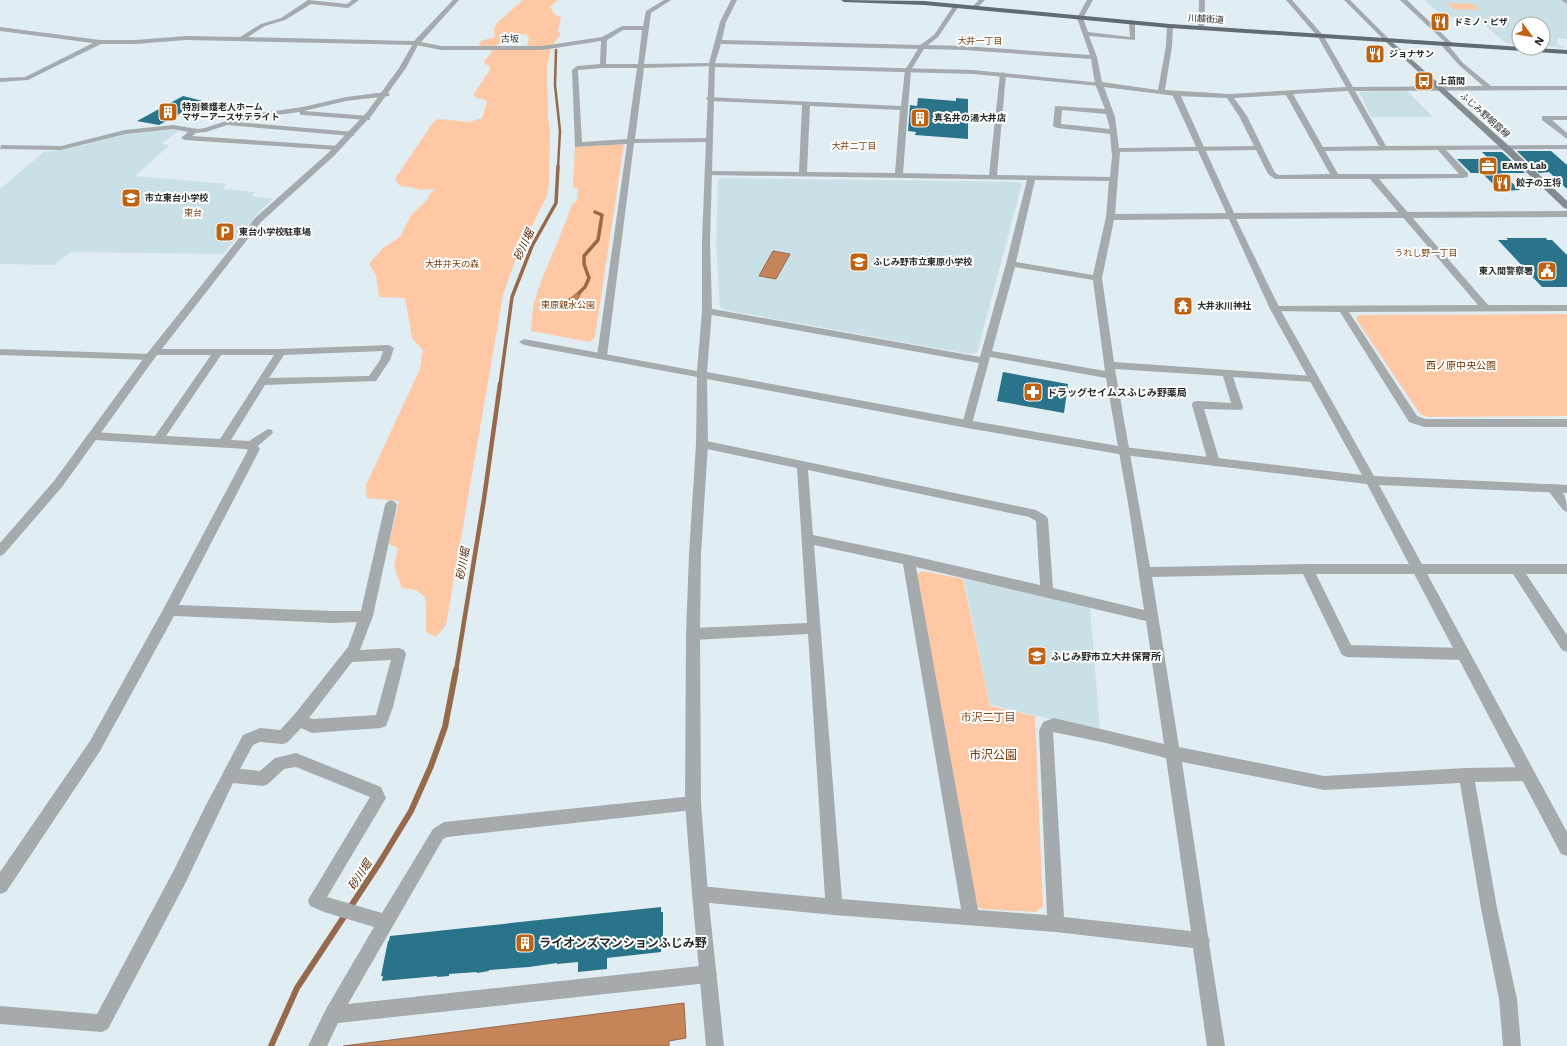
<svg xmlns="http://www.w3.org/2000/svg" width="1567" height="1046" font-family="'Work Sans','Noto Sans JP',sans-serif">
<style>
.built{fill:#cae0e7}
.green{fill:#ffc8a5}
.water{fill:#c68459;stroke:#96694b}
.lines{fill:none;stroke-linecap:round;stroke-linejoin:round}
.stream-far3{stroke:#96694b;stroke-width:2.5}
.stream-far2{stroke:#96694b;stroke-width:3.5}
.stream-far1{stroke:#96694b;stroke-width:4.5}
.stream{stroke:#96694b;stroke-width:6}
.building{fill:#29748b}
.minor{fill:#a5abad;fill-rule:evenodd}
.tertiary{fill:#a5abad;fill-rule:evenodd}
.secondary{fill:#848c8f;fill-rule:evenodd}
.trunk{fill:#626c70;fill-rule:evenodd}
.labels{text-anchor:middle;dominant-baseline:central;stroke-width:4;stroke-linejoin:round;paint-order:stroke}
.far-street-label{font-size:9px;fill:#252a2b;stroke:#fff}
.far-poi-label{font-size:9px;font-weight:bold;fill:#252a2b;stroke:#fff;text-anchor:start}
.far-neighbourhood-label{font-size:9px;fill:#7e4214;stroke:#fff}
.far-park-label{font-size:9px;fill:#753800;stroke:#fff}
.park-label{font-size:10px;fill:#753800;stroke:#fff}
.poi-label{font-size:10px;font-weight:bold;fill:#252a2b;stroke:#fff;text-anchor:start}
.water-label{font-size:11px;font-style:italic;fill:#4f2501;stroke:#fff}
.neighbourhood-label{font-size:11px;fill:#7e4214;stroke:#fff}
.near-park-label{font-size:12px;fill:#753800;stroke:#fff}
.near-poi-label{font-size:12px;font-weight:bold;fill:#252a2b;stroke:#fff;text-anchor:start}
</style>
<rect width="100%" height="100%" fill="#e0edf2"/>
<!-- built -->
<path class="built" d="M1424,0H1562L1567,3V39L1558,38L1557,44L1564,48L1543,46V24H1519V45L1507,44L1477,18L1444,17Z
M1406,90L1433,117H1371L1359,92Z
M173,128L181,129L161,144L170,145L135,176L227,184L222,189L255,192L251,196L273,199L259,212L223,254L71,252L54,265L0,264V189L44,152L72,148L126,133Z
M720,178L1019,182L1022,183L977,353L969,354L725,310L720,307L716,245L718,180Z
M964,579L1090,607L1100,730L990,705Z"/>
<!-- green -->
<path class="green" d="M523,0H558L550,7L555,15L561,17L558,31L561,34L552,46H527L529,39L526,34L513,35L496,46L481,47L479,44L481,41L495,37L494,29L497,23Z
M1447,3L1473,4L1479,10L1453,9Z
M494,48L551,49L547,67L548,116L550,132L549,183L547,196L516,258L503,295L446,625L436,637L426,632V607L425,597L416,590L402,588L394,566L398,548L389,544L399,501L367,498L366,485L420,369L423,350L412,338L405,298L379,297L376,275L369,264L383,248L400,237L411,215L427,200L429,195L435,189L420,190L415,188L400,186L395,179L434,121L439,119L469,122L482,118L487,103L486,100L477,98L473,95L490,70V66L485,64L484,61L490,55L491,51Z
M624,144L595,337L590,342L531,331C532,322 532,312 534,303C544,269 561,238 572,204L577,201L578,189L573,187L575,147Z
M1567,314V416L1428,417L1420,414L1356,319L1358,315Z
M922,571L963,579L990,706L1035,716L1043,906L1036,912L983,909L977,907L974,901L916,575Z"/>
<!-- water -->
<path class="water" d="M773,251L790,254L776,279L759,276Z
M578,292L581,293C578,297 578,301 575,305C569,311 559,309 553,305L571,298Z
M684,1003L686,1038L669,1041V1046H343Z"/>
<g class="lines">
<!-- stream-far3 -->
<path class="stream-far3" d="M556,50L555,85L560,131L558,167"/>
<!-- stream-far2 -->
<path class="stream-far2" d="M579,293L585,287L589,278L584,264V256L598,240L602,215L595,212
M500,385L512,297L532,246L556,203L558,166"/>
<!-- stream-far1 -->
<path class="stream-far1" d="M456,671L484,499L500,384"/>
<!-- stream -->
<path class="stream" d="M271,1046L297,988L380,862L411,811L431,766L445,727L456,670"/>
</g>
<!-- building -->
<path class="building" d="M183,96L203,101L159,125L137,121Z
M918,98L956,101V98L968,99V139L915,135L916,132L908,131L910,105L917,106Z
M1517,151H1551L1567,165V189L1549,172L1539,173Z
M1482,152H1502L1525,173H1501L1520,190L1500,191L1482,173H1471L1457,159H1489Z
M1506,238H1546L1547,240H1552L1567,255V287H1542L1498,240H1508Z
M1003,372L1068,384L1064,413L997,401Z
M661,907V912H663V946L661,947V952L607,958V969L578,972V962L557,964V963L529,967L489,970V971L477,973V972L449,974V976L437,977V976L382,981L383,976H381L388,941H389L390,936Z"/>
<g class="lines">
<!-- minor -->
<path class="minor" d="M308,0L347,4L352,0H359L348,8L311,4L285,20L265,26L248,37L414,41L453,0H459L421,42L441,46H542L602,37L622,26H643L646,11L664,0H671L651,13L644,64L709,63L720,22L731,0H737L726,22L722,40L920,45L934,35L954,5L956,4L959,6L938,37L928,45L964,46L1090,55L1077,18L1087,0H1093L1083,18L1088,32L1130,37L1129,22L1132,20L1135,22V40L1089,36L1097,57L1102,82L1158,90L1166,46L1167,26L1170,24L1173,26L1172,46L1165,90L1229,94L1346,87L1318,37L1286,0H1292L1323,35L1353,87L1483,86L1459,65L1441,45L1446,43L1400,0H1407L1453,44V46H1449L1463,63L1491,86H1567V90L1355,91L1386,146L1567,145V149L1446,150L1468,173V177L1462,178L1379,179L1488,305H1567V311L1349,312L1417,416L1425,419H1567V427H1424L1409,422L1340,312L1272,311L1270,309L1272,307L1275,306L1478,305L1370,179H1275L1268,174L1256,150L1120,152L1115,214L1231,213L1235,216L1231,219L1114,220L1102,278L1114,362L1314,376L1319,379L1314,382L1233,377L1243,407L1242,410L1204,409L1220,462L1218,465L1214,466L1210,465L1208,462L1192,405L1193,402L1197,401L1231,403L1223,376L1115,369L1150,567L1307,564H1567V574H1526L1567,635V652L1562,650L1513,574H1316L1351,645L1463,648L1468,650L1470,654L1468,658L1463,660L1347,657L1342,655L1303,574L1152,577L1179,747L1324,776L1466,768L1527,767L1532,769L1534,774L1532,779L1527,781L1475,782L1497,908L1517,999L1521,1046H1503L1499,999L1481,908L1460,783L1324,790L1182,762L1208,936L1210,941L1209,943L1225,1046H1207L1193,948L1056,932L834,915L700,902L694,900L692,894L694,888L700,886L825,898L808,634L693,640L688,638L686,634L688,630L693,628L807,623L797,468L702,448L698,447L696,444L698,441L702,440L1036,510L1046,516L1048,519L1053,588L1144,610L1129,509L1106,378L990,357L972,424L971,427H963L962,424L979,363L707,314L702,311L707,308L980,357L1006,264L1027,180L708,175L704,173L708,171L799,172L802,105L710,101L706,99L707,97L901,106L905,70L918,49L721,44L714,66L644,68L635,139L709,138L713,140L709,142L634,143L607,356L602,359L597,356L627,144L575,147L572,70L577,66L600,64L601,41L542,50H441L416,45L186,40L135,44H101L28,80L0,82V78L25,77L93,43L0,31V27L100,40H135L186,36L240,37L261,24L281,18ZM623,30H642L638,64H606L607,40ZM924,49L964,50L1091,59L1095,84L1105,109L1055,106L1053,126L1057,128L1110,134L1112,156L1110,177L997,175L1006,74L1003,72L1000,74L989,175L903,173L911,70ZM603,68H637L627,139L582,142L578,70ZM1104,87L1176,96L1227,98L1239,116L1254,146L1119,148L1115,117ZM1348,91L1379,146L1323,147L1293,94ZM1286,95L1330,174L1279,175L1275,173L1247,116L1234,98ZM810,106L900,110L895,173L807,172ZM1062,110L1106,114L1110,129L1061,124ZM1438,150L1459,174H1338L1325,151ZM1035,180L1109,181L1106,217L1093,275L1016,262ZM1015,267L1093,280L1105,371L992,351ZM808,470L1029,517L1036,521L1040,585L909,555L813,535ZM814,545L903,564L961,909L842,899ZM916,567L1146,621L1164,744L1054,718L1043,722L1039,731L1047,915L978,910ZM1053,732L1106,743L1166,758L1191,931L1064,917Z
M979,0H985L976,9H972V7Z
M1199,0H1205L1204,28L1201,30L1198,28Z
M1561,0H1567V4Z
M386,92L390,94L389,96L346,101L304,111L370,116V120H367L303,115H300V112L245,119L236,122L354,132V136H351L227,125L206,132L196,133L192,136L339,146L340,148L336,150L185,140L181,138L188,132L173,129L125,134L61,150L0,149L1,145L61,146L125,130L173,125L198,129L205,128L244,115L303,107L346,97Z
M1542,116H1567V120H1552L1567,133V139L1542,120Z
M389,345L394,348L390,360L376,381L265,385L231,440L249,441L268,429L272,430L273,433L258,446L260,449L179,605L333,611H361L385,505L387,502L391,500L395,502L397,505L373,616L360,650L399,648L404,650L406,654L393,707L386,726L381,728L312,733L301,728L288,742L283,744L260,742L253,745L240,769L260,771L275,758L296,753L381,787L386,798L383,803L327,897L382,913L433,829L444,822L693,796L698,798L701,803L698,808L693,810L447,837L443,839L348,1004L708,965L714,968L717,974L714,980L708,983L338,1023L327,1046H308L326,1009L374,927L324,912L310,906L308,900L370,797L296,767L284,769L268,784L263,786L233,783L186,882L108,1029L102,1032L0,1024V1006L97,1014L174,870L205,807L243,735L260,728L280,730L294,715L348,647L357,622L333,623L174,616L100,751L6,892L0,894V872L90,741L165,606L248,450L246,449L94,440L90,439L88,436L90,433L94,432L155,436L211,355H154L155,357L154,359L150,360L0,355V349L151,354L150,352L151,350L155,349H281ZM383,351L380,360L369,376L269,378L284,355ZM221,355H274L220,439L166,436ZM391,660L376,715L313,719L309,718L352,662Z
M1552,484C1564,487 1567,500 1567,512L1563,510L1546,488L1548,485Z"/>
<!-- tertiary -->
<path class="tertiary" d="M1344,0H1350L1390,40V42H1386Z
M414,42L419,43L406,68L372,115L334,156L261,222L154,359L62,487L4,554L0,556V543L54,481L146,355L255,218L328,153L367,112L399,68Z
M712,63L973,70L1101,83V85L1099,86L973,74L715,67L710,241L712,311L707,372L967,420L1124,447L1362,475L1270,309L1172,94L1173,92H1176L1180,94L1234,213L1567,211V217L1236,219L1280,309L1374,476L1567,485V493L1379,485L1567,832V856L1561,854L1367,484L1124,455L967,428L707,379L708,444L701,554L700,634L701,803L708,894L724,1046H706L692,894L685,803L686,634L689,554L696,444L697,377L524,345L519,342L524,339L697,371L702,311V241L709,65Z"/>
<!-- secondary -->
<path class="secondary" d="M1386,40H1390L1509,146L1567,201V209L1564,208L1503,150L1386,42Z"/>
<!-- trunk -->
<path class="trunk" d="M841,0L924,1L1170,24L1567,50V54L1170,28L924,5L844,2Z"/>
</g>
<!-- icons -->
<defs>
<g id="restaurant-square" transform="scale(1)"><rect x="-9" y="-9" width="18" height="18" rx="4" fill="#bf6212" stroke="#fff"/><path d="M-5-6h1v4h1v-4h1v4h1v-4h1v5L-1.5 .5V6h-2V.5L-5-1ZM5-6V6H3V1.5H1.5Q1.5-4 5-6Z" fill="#fff"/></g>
<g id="bus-square" transform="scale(1)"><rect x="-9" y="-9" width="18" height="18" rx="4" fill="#bf6212" stroke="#fff"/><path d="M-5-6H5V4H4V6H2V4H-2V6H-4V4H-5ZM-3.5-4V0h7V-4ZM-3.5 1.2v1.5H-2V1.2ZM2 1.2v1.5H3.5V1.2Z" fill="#fff"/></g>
<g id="building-square" transform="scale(1)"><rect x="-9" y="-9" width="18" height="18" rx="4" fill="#bf6212" stroke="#fff"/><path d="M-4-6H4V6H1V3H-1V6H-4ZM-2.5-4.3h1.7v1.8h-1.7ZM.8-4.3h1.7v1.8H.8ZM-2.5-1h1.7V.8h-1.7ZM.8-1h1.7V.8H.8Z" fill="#fff"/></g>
<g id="office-square" transform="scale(1)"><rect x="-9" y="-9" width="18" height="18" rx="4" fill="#bf6212" stroke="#fff"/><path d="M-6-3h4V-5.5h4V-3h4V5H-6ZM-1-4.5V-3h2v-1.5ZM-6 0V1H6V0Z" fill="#fff"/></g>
<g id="school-square" transform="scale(1)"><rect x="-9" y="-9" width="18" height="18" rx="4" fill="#bf6212" stroke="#fff"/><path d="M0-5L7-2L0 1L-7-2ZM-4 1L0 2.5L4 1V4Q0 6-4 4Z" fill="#fff"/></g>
<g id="parking-square" transform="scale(1)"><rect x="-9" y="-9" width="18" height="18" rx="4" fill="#bf6212" stroke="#fff"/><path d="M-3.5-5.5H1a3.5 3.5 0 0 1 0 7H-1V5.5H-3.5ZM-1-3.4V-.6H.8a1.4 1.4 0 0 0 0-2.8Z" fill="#fff"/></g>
<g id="civic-square" transform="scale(1)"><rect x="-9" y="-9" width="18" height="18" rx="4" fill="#bf6212" stroke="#fff"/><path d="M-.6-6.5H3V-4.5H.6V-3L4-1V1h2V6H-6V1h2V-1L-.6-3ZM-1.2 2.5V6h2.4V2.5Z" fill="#fff"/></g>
<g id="temple-square" transform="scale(1)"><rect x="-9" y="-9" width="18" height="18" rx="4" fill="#bf6212" stroke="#fff"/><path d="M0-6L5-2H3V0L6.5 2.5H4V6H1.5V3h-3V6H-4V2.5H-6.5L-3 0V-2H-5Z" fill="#fff"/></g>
<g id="pharmacy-square" transform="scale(1)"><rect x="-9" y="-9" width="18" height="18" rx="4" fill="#bf6212" stroke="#fff"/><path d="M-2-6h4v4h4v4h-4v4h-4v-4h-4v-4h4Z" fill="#fff"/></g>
</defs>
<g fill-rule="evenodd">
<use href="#restaurant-square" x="1440" y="22"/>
<use href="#restaurant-square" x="1375" y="54"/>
<use href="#bus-square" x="1424" y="81"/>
<use href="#building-square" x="168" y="112"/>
<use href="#building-square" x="920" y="118"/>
<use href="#office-square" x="1488" y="166"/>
<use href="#restaurant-square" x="1502" y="183"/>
<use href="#school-square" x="131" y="198"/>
<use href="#parking-square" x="225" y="232"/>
<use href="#school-square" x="859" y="262"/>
<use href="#civic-square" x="1547" y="271"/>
<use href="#temple-square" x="1183" y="306"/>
<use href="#pharmacy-square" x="1033" y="392"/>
<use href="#school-square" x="1037" y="656"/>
<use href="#building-square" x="525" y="943"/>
</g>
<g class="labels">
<!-- far-street labels -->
<g class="far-street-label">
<text transform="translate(1206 19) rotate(4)">川越街道</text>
<text x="510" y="39">古坂</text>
<text transform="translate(1485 115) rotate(42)">ふじみ野朝霞線</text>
</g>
<!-- far-poi labels -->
<g class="far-poi-label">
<text x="1454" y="22">ドミノ・ピザ</text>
<text x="1389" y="54">ジョナサン</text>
<text x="1438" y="81">上苗間</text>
<text x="182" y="107">特別養護老人ホーム<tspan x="182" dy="10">マザーアースサテライト</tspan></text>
<text x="934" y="118">真名井の湯大井店</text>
<text x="1502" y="166">EAMS Lab</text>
<text x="1516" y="183">餃子の王将</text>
<text x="145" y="198">市立東台小学校</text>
<text x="239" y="232">東台小学校駐車場</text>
<text x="873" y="262">ふじみ野市立東原小学校</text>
<text x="1533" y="271" text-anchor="end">東入間警察署</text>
<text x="1197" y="306">大井氷川神社</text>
</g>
<!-- far-neighbourhood labels -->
<g class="far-neighbourhood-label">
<text x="980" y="41">大井一丁目</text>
<text x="854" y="146">大井二丁目</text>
<text x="193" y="213">東台</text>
<text x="1426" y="253">うれし野一丁目</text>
</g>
<!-- far-park labels -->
<g class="far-park-label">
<text x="452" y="264">大井弁天の森</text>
<text x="568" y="305">東原親水公園</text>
</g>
<!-- park labels -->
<g class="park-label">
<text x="1461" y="365">西ノ原中央公園</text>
</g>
<!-- poi labels -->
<g class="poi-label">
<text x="1047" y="392">ドラッグセイムスふじみ野薬局</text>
<text x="1051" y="656">ふじみ野市立大井保育所</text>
</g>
<!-- water labels -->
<g class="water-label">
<text transform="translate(524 245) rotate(-65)">砂川堀</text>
<text transform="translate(463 564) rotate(-80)">砂川堀</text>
<text transform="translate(360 875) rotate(-57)">砂川堀</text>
</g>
<!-- neighbourhood labels -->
<g class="neighbourhood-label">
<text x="988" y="717">市沢二丁目</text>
</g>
<!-- near-park labels -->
<g class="near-park-label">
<text x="993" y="755">市沢公園</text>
</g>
<!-- near-poi labels -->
<g class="near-poi-label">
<text x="539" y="943">ライオンズマンションふじみ野</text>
</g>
</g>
<!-- north arrow -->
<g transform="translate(1531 36) rotate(122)"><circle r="19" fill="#ffffff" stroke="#a8aaaa"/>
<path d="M0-3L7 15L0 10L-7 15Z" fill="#bf6212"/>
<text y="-6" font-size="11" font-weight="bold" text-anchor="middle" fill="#252a2b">N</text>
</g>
</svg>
